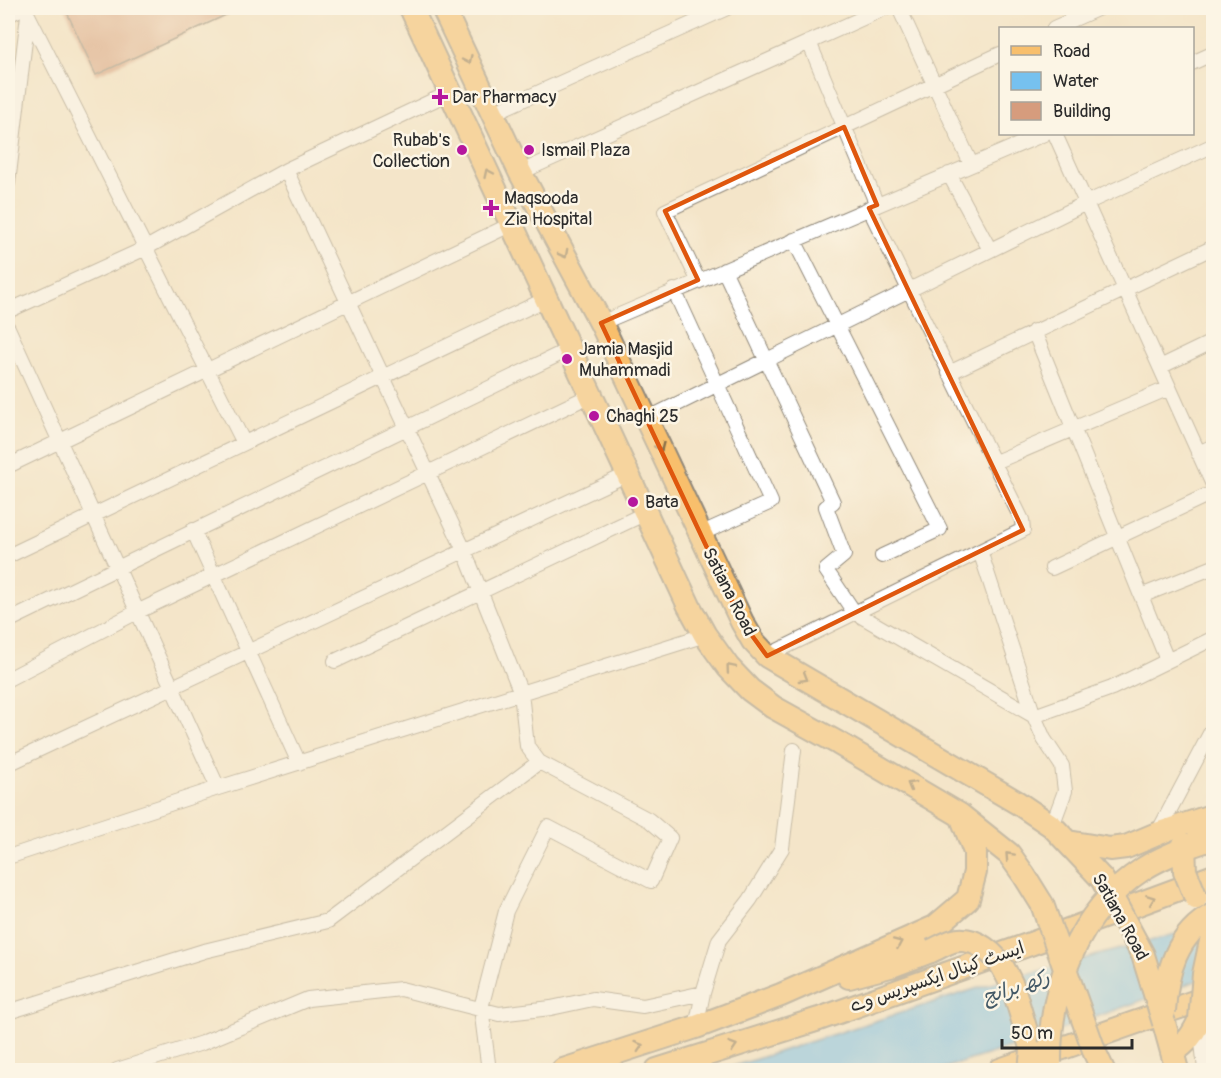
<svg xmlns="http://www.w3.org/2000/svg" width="1221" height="1078" font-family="Pangolin,'Playpen Sans Arabic',sans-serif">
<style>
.water{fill:#76c1ef;stroke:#50768d;stroke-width:1.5}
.building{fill:#d69c7d}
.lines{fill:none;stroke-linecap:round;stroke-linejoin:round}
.minor-casing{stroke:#90887a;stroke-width:16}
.primary-casing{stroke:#90887a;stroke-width:26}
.minor{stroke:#fff;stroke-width:14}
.primary{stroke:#f8bf6c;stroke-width:22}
.primary-bridge-casing{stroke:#90887a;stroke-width:26;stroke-linecap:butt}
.primary-bridge{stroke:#f8bf6c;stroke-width:22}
.oneway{stroke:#876e48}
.marked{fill:none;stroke:#df570e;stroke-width:4.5;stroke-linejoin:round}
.poi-dot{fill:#b5179e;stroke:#fcf5e5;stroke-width:2}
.labels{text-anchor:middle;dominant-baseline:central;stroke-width:5;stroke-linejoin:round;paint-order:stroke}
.poi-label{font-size:18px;fill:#2b2b2b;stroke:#fcf5e5;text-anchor:start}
.street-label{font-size:18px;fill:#2b2b2b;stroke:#fcf5e5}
.water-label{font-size:20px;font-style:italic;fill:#425866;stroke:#fcf5e5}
</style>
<rect width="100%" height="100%" fill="#fcf5e5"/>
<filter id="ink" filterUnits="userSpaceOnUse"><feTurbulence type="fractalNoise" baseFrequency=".0167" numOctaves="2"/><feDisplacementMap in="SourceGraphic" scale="12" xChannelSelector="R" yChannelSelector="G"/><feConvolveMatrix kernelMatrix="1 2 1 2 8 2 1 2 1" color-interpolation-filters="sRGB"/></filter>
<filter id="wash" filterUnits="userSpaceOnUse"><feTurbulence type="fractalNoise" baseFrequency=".008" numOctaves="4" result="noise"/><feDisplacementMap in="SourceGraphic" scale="24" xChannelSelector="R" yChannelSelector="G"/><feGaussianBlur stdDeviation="1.35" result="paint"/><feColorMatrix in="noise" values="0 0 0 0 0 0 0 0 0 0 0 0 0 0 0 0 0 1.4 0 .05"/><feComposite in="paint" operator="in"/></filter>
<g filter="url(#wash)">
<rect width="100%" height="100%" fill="#f4e5c9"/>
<!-- water -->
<path class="water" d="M1213,924V975L1018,1045L938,1070H722L997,982Z"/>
<g id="blocks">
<!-- building -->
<path class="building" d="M65,8H241L96,75Z"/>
</g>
</g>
<g filter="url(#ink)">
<use href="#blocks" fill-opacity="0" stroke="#90887a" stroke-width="1.5"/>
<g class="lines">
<!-- minor casing -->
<g class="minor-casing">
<path id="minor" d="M899,8L971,164
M8,15L22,8
M28,15L244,443
M1054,28L1099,8
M809,42L877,205
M1192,63L1214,53
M491,114L727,8
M1055,134L1214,487
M519,173L885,8
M949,174L990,250
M8,183L28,15
M794,240L940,529L882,556
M724,270L833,502L826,507L844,555L826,570L854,612L1034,716L1112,688L1214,638
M698,280L665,211L1000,54
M674,290L771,502L700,534
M8,311L146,248L286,170L451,92
M601,323L1044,134
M8,328L218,788
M1034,331L1167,660
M1160,367L1214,341
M949,373L1214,247
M647,419L1086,203L1214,145
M1198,453L1214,446
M993,463L1169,388
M8,466L512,224
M193,530L299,763
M980,551L1034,716L1044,739L1062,766L1065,791L1052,826
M8,556L546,299
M1052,568L1214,492
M1141,596L1214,567
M8,621L570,349
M767,656L1023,530L1022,520L869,208
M335,661L646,513
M8,679L137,612L591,395
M8,764L628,474
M1157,834L1214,726
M8,857L218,788L705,635
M8,1012L204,951L328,921L539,762L527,746L521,693L464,550L286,170
M1200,1024L1205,1070
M696,1027L703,993L719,940L750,900L782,848L794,750
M488,1063L481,1008L506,911L548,827L651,881L670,838L649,820L539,762
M117,1070L202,1043L308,999L401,989L499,1014L551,1008L593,999L643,1006L703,993"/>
</g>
<!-- primary casing -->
<g class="primary-casing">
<path id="primary" d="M411,8L689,606L705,635L728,667L750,690L773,707L838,743L960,815L1009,854L1024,875L1042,904
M443,8L520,172L601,323L742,622L753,641L767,656L1018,803L1052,826L1102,879
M1068,842L1110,849L1126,847L1157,834L1214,815
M1193,845L1214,838
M1006,973L1013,987L1032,1051
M849,977L894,965L931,951
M1164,1023L1177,1070
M1173,1052C1187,1043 1193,1035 1200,1019
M1095,1053L1103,1070
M563,1070L696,1027L781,995L935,927L968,899L975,872V852L962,818
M657,1070L819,1019L1033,943L1214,876
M1000,1070L1214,995"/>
</g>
<!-- minor -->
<use href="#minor" class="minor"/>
<!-- primary -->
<use href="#primary" class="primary"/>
<!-- primary-bridge casing -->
<g class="primary-bridge-casing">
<path id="primary-bridge" d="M1184,844L1185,871L1196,898
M1102,879L1143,955L1164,1023
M1042,904L1095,1053
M931,951C938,948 946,943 953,941C975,935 997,955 1006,973
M1164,1012C1166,973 1176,934 1214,914
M1200,1019L1204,974L1214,927
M1050,1063C1049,987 1078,912 1143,869C1158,859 1176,852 1193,845
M1030,1070L1032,1051"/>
</g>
<!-- primary-bridge -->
<use href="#primary-bridge" class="primary-bridge"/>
</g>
<!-- one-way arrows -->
<defs><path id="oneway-chevron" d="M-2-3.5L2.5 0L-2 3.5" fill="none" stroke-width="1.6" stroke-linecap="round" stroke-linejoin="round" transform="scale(1.5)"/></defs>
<g class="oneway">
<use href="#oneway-chevron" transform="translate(468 60) rotate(65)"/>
<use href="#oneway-chevron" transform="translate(488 173) rotate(-115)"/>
<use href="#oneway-chevron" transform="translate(564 254) rotate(62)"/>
<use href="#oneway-chevron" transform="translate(660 447) rotate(66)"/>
<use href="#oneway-chevron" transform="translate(730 668) rotate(-130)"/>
<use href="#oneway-chevron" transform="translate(804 678) rotate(31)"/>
<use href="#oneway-chevron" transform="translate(911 785) rotate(-150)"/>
<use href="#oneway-chevron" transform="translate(1009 856) rotate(-133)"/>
<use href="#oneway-chevron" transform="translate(1151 899) rotate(-21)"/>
<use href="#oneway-chevron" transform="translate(898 943) rotate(-24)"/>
<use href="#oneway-chevron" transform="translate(639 1046) rotate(-18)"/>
<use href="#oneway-chevron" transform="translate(733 1046) rotate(-18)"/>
</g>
</g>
<!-- marked area -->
<path d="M0 0H1221V1078H0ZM844,127L877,205L869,208L1023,530L767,656L742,622L601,323L698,280L665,211Z" fill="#f4e5c9" fill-opacity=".55" fill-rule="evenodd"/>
<path class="marked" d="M844,127L877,205L869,208L1023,530L767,656L742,622L601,323L698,280L665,211Z"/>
<!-- markers -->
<g class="poi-dot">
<path d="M437 88h6v6h6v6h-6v6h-6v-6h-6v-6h6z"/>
<circle cx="462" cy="150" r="6"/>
<circle cx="529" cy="150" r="6"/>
<path d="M488 199h6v6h6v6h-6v6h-6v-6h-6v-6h6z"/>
<circle cx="567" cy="359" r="6"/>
<circle cx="594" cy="416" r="6"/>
<circle cx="633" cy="502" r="6"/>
</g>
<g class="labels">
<!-- poi labels -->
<g class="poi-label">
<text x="452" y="97">Dar Pharmacy</text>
<text x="450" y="140" text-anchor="end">Rubab's<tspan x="450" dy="21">Collection</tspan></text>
<text x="541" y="150">Ismail Plaza</text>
<text x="504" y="198">Maqsooda<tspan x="504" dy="21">Zia Hospital</tspan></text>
<text x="579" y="349">Jamia Masjid<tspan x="579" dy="21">Muhammadi</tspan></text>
<text x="606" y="416">Chaghi 25</text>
<text x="645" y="502">Bata</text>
</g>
<!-- street labels -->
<g class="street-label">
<text transform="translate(729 592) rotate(63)">Satiana Road</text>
<text transform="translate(1120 917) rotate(61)">Satiana Road</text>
<text transform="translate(937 977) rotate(-19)">ایسٹ کینال ایکسپریس وے</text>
</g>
<!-- water labels -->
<g class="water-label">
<text transform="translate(1016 987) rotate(-18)">رکھ برانچ</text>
</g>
</g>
<!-- margin -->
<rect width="1221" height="1078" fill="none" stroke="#fcf5e5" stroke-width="30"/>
<!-- legend -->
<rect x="999" y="27" width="195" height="108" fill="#fcf5e5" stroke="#a8a49b" stroke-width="1.5"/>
<rect x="1011" y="46" width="30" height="9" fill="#f8bf6c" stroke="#a8a49b" stroke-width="1.5"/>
<text x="1053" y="57" font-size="18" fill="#2b2b2b">Road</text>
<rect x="1011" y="72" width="30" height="18" fill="#76c1ef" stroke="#a8a49b" stroke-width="1.5"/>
<text x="1053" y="87" font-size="18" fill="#2b2b2b">Water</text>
<rect x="1011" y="102" width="30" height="18" fill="#d69c7d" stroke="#a8a49b" stroke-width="1.5"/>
<text x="1053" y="117" font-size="18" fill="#2b2b2b">Building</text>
<!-- scale -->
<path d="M1002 1039v9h130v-9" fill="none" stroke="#2b2b2b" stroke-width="3"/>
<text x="1011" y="1039" font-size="18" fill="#2b2b2b" stroke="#fcf5e5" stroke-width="4.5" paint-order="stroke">50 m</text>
</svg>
